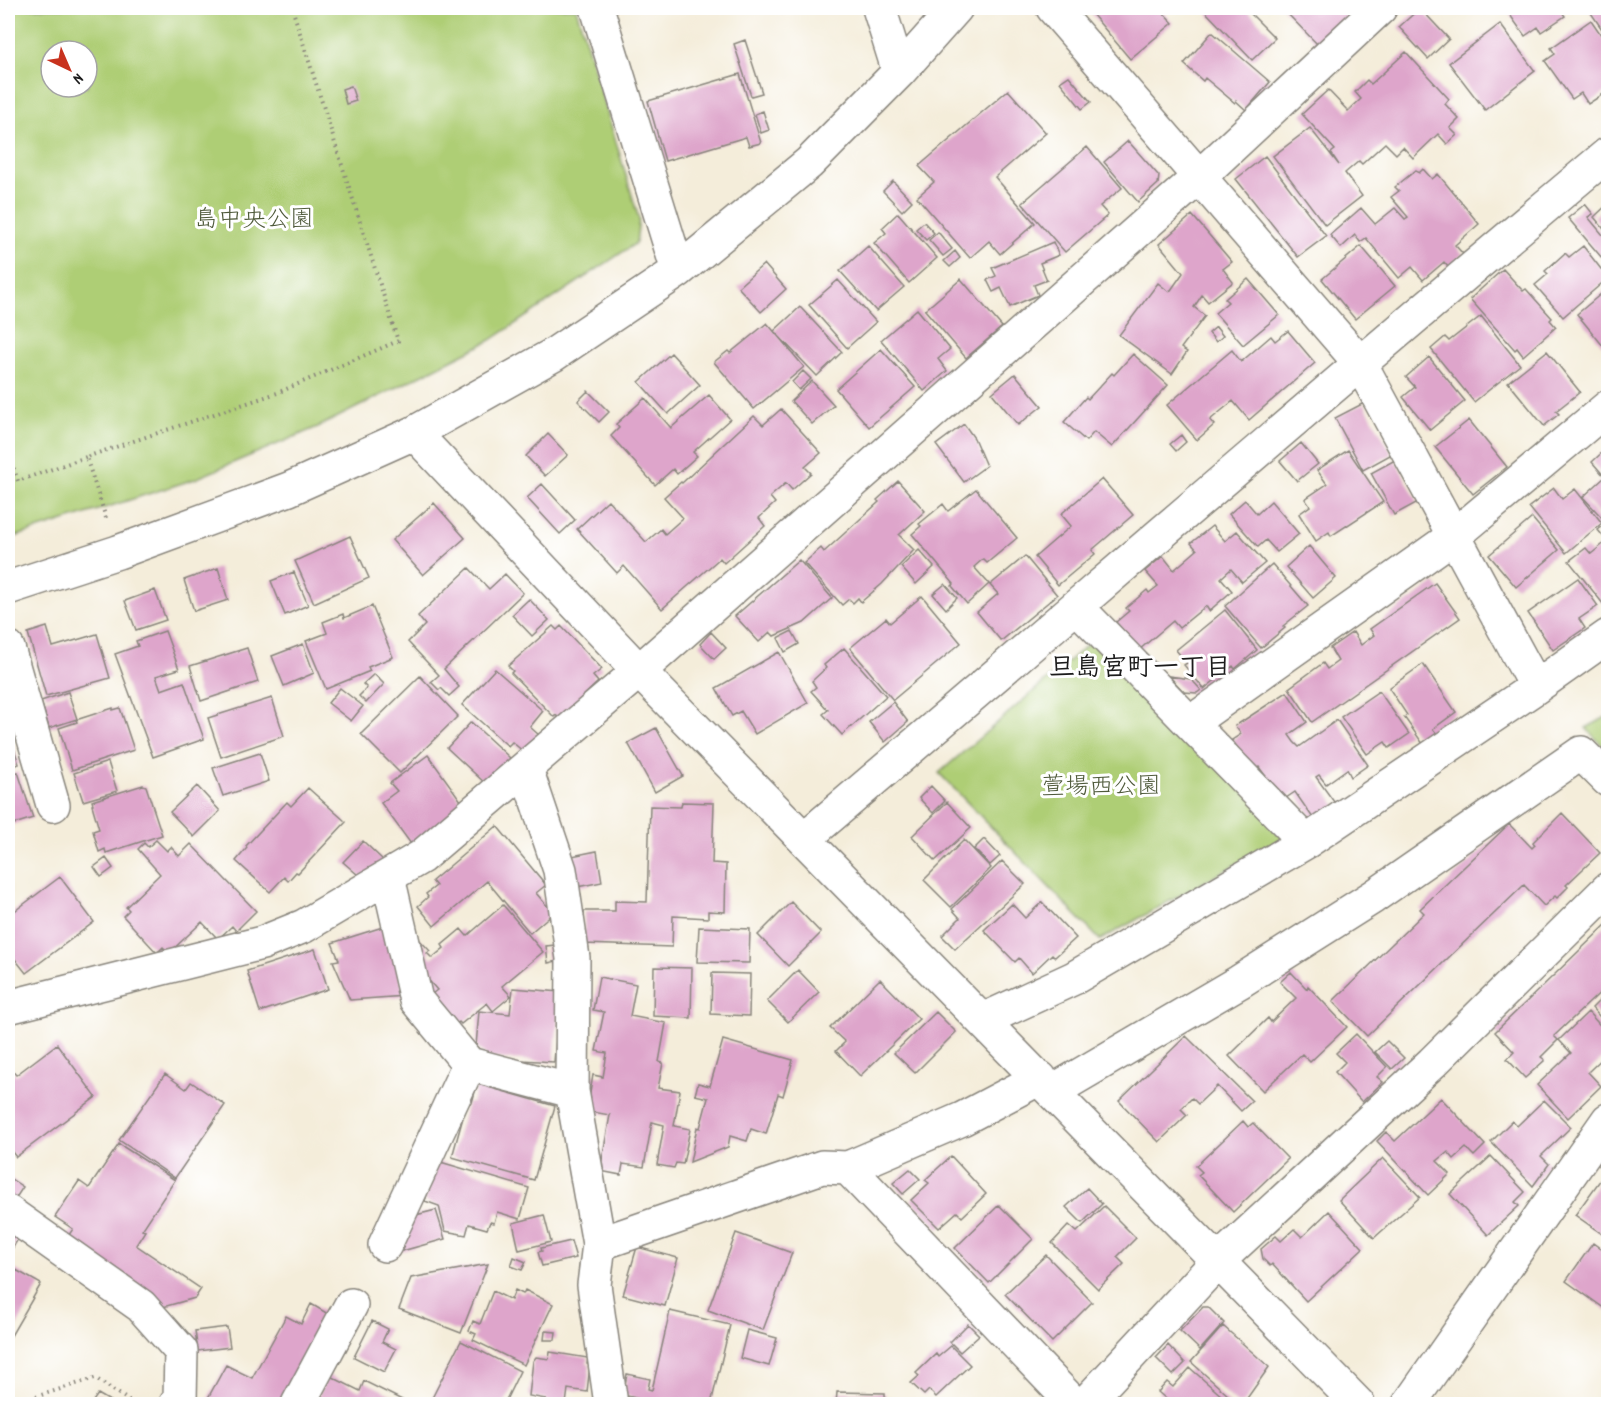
<svg xmlns="http://www.w3.org/2000/svg" width="1616" height="1412" font-family="Dekko,'Klee One',sans-serif">
<style>
.green{fill:#aece75;stroke:#657548;stroke-width:1.5;fill-rule:evenodd}
.building{fill:#dea5cb}
.lines{fill:none;stroke-linecap:round;stroke-linejoin:round}
.minor-casing{stroke:#88847b;stroke-width:36}
.path{stroke:#88847b;stroke-width:4;stroke-dasharray:1.5 4.5;stroke-linecap:butt}
.minor{stroke:#fff;stroke-width:33}
.labels{text-anchor:middle;dominant-baseline:central;stroke-width:6;stroke-linejoin:round;paint-order:stroke}
.park-label{font-size:24px;fill:#4f5a3b;stroke:#fff}
.neighbourhood-label{font-size:26px;font-weight:bold;fill:#1c1c1c;stroke:#fff}
</style>
<rect width="100%" height="100%" fill="#fff"/>
<filter id="ink" filterUnits="userSpaceOnUse"><feTurbulence type="fractalNoise" baseFrequency=".0167" numOctaves="2"/><feDisplacementMap in="SourceGraphic" scale="12" xChannelSelector="R" yChannelSelector="G"/><feConvolveMatrix kernelMatrix="1 2 1 2 8 2 1 2 1" color-interpolation-filters="sRGB"/></filter>
<filter id="wash" filterUnits="userSpaceOnUse"><feTurbulence type="fractalNoise" baseFrequency=".008" numOctaves="4" result="noise"/><feDisplacementMap in="SourceGraphic" scale="24" xChannelSelector="R" yChannelSelector="G"/><feGaussianBlur stdDeviation="1.35" result="paint"/><feColorMatrix in="noise" values="0 0 0 0 0 0 0 0 0 0 0 0 0 0 0 0 0 1.4 0 .05"/><feComposite in="paint" operator="in"/></filter>
<g filter="url(#wash)">
<rect width="100%" height="100%" fill="#f4edda"/>
<!-- green -->
<path class="green" d="M8,8H576L639,219L636,243L491,340L320,426L195,479L8,539ZM51,51H87V87H51Z
M1102,632L1289,835L1100,940L939,773Z
M1608,716V752L1586,728Z"/>
<g id="blocks">
<!-- building -->
<path class="building" d="M1087,8H1159L1173,23L1130,59Z
M1202,8H1245L1275,38L1252,60Z
M1282,8H1357L1318,45Z
M1420,8L1449,39L1428,59L1399,27Z
M1505,8H1559L1565,16L1541,32L1538,27L1525,36Z
M1592,8H1608V38L1589,10Z
M1591,20L1608,45V91L1588,104L1581,93L1572,99L1545,61L1555,54L1551,48Z
M1500,24L1535,71L1485,110L1449,63Z
M1212,32L1270,82L1246,110L1236,101L1235,103L1205,78L1203,81L1184,64Z
M745,40L762,93L751,96L734,44Z
M1406,52L1449,99L1445,104L1459,119L1450,128L1457,135L1447,144L1438,134L1413,158L1403,147L1396,154L1385,143L1362,164L1359,161L1345,173L1362,196L1325,225L1273,156L1310,128L1339,165L1331,153L1335,150L1302,114L1328,90L1348,111L1361,99L1355,92L1367,80L1371,84Z
M740,74L761,143L749,146L746,137L665,161L648,101Z
M1069,76L1091,102L1082,109L1060,82Z
M351,86L356,101L346,104L342,89Z
M1008,90L1046,133L995,177L1035,223L1000,254L989,241L970,258L917,197L934,182L919,166Z
M763,111L769,130L761,133L755,114Z
M1128,141L1159,176L1158,184L1138,202L1104,162Z
M1087,147L1122,188L1100,206L1108,215L1065,252L1022,203Z
M1265,156L1326,236L1298,257L1236,179Z
M1423,169L1432,179L1438,174L1479,224L1455,245L1463,254L1448,267L1444,262L1423,280L1412,267L1399,278L1366,238L1360,242L1355,235L1341,248L1330,235L1361,208L1375,224L1395,208L1405,219L1408,217L1391,197L1399,191L1395,187L1416,170L1419,173Z
M893,181L912,201L902,211L883,191Z
M1585,204L1593,214L1588,217L1608,241V265L1568,218Z
M1608,204V234L1594,217Z
M898,213L937,258L909,283L874,243L886,233L882,228Z
M1192,215L1232,262L1223,269L1233,282L1208,302L1202,295L1194,307L1205,316L1181,348L1187,352L1172,374L1119,335L1158,283L1168,291L1171,290L1183,273L1159,244Z
M924,222L934,233L926,240L916,229Z
M938,232L952,249L943,256L929,240Z
M1053,242L1059,255L1040,263L1047,280L1034,285L1038,295L1010,307L1001,288L993,292L987,280L996,276L992,268Z
M868,246L904,287L876,311L840,271Z
M1361,246L1395,286L1355,319L1322,279Z
M1583,246L1608,278L1563,317L1535,285L1548,274L1545,271L1565,253L1569,257Z
M955,251L960,258L950,267L944,261Z
M764,264L786,289L761,312L738,287Z
M1503,269L1523,291L1526,289L1552,318L1550,320L1556,327L1523,356L1517,348L1515,350L1470,299Z
M961,279L1002,327L966,358L925,310Z
M1248,279L1279,315L1243,345L1215,313L1228,302L1225,299Z
M838,280L876,322L847,348L809,305Z
M1608,288V352L1577,314Z
M800,307L842,352L817,376L774,331Z
M917,309L950,349L938,359L947,371L924,391L881,340Z
M1481,316L1520,365L1474,402L1431,349L1445,337L1449,341Z
M767,323L804,367L754,409L714,362L728,351L730,353Z
M1216,327L1223,336L1216,342L1209,333Z
M1288,331L1315,363L1249,420L1233,401L1210,420L1214,425L1197,440L1167,405L1232,350L1241,362L1271,336L1275,341Z
M881,349L915,387L869,427L836,389Z
M1547,351L1580,392L1556,411L1559,414L1544,426L1508,382Z
M671,353L700,385L668,414L639,382Z
M1133,354L1168,385L1112,447L1094,432L1086,441L1064,422L1086,397L1088,399L1112,373L1114,375Z
M1429,357L1465,401L1430,430L1403,397L1415,387L1406,377Z
M803,371L811,379L799,390L792,382Z
M1015,374L1042,406L1018,425L992,393Z
M812,381L834,405L812,424L791,401Z
M588,391L609,412L599,422L578,401Z
M709,395L730,419L693,452L697,456L677,474L673,469L655,485L611,436L619,428L616,424L645,398L671,428Z
M1364,403L1392,454L1363,470L1335,418Z
M781,409L821,453L805,467L811,473L792,490L786,483L770,497L775,503L759,518L765,526L724,563L720,558L662,609L624,566L617,573L577,529L608,500L646,542L661,529L665,534L683,518L664,497L681,482L682,483L754,416L763,425Z
M1469,420L1507,467L1473,494L1435,447Z
M964,424L974,438L986,466L964,482L936,445Z
M548,434L568,455L545,476L526,456Z
M1181,435L1186,442L1176,451L1170,444Z
M1301,443L1318,464L1297,481L1280,461Z
M1608,447V520L1606,522L1583,497L1605,477L1592,462Z
M1348,450L1383,502L1331,536L1329,532L1316,541L1299,514L1310,506L1305,499L1327,484L1317,470Z
M1395,460L1418,502L1394,515L1371,473Z
M1102,479L1133,515L1092,550L1095,554L1058,585L1035,557L1071,526L1061,514Z
M898,481L925,511L899,535L914,550L882,584L861,602L858,598L853,603L849,599L842,605L804,563L821,548L824,552L879,502L877,500Z
M542,484L575,520L560,534L527,498Z
M1554,488L1562,499L1575,489L1602,523L1566,553L1529,507Z
M976,489L1017,538L987,563L983,559L974,567L989,584L967,604L952,586L954,584L912,534L921,526L919,524L943,504L948,511Z
M1245,500L1257,514L1271,501L1299,534L1277,552L1266,540L1258,547L1229,514Z
M434,503L465,538L423,575L392,540Z
M1532,518L1559,550L1516,587L1489,555Z
M1608,522V610L1569,561L1586,548L1591,554L1607,541L1598,530Z
M1212,526L1225,541L1237,531L1265,563L1242,582L1231,569L1221,578L1232,591L1209,611L1206,606L1179,628L1173,621L1139,650L1116,622L1129,611L1126,608L1147,590L1149,593L1158,586L1145,571L1163,556L1174,570L1197,550L1191,543Z
M350,536L369,578L314,603L295,561Z
M1309,546L1336,578L1313,598L1286,567Z
M919,550L934,567L916,584L901,567Z
M1025,556L1057,595L1001,641L977,612L998,594L990,585Z
M799,560L832,598L804,623L774,636L770,632L759,642L735,616Z
M1272,564L1308,606L1283,626L1285,628L1261,648L1225,606Z
M218,568L228,600L194,611L184,580Z
M469,568L489,589L505,574L523,593L444,669L459,687L449,696L441,688L439,690L431,682L439,675L408,642L425,625L418,616Z
M294,572L308,605L285,615L271,581Z
M1578,578L1598,606L1579,619L1585,628L1553,650L1528,613Z
M1435,583L1460,618L1312,722L1289,688L1323,663L1327,669L1338,661L1330,648L1353,632L1361,645L1374,635L1370,629Z
M945,584L957,598L946,609L933,594Z
M155,590L166,620L136,630L125,601Z
M922,596L961,643L893,700L850,648L886,618L890,623Z
M529,599L549,620L532,636L512,615Z
M372,606L393,657L368,667L370,671L326,689L306,641L327,633L323,622L343,614L344,618Z
M1225,610L1257,650L1235,669L1233,666L1204,689L1184,665L1187,663L1176,650Z
M553,626L557,630L561,626L602,669L593,676L598,682L559,719L556,715L554,717L511,673L513,671L508,666Z
M47,627L53,647L97,634L110,678L46,696L28,633Z
M165,631L179,669L156,676L161,690L184,682L204,739L153,757L115,654L138,646L136,641Z
M792,631L799,644L785,652L778,638Z
M711,632L726,648L714,659L700,644Z
M303,644L314,673L284,686L272,656Z
M247,648L258,682L201,701L190,666Z
M844,648L886,696L842,735L823,714L828,710L811,691L816,687L812,681L826,668L824,665Z
M779,652L808,703L755,734L741,711L732,716L716,688Z
M1423,664L1456,712L1433,729L1437,734L1423,744L1404,717L1407,715L1389,688Z
M495,669L543,711L530,727L539,735L524,752L512,742L508,746L462,705Z
M374,674L384,684L366,703L359,696L367,688L363,684Z
M420,676L458,716L400,773L361,734Z
M1169,676L1191,679L1201,690L1197,693L1184,692Z
M340,688L363,706L351,721L328,703Z
M1379,691L1409,734L1389,748L1385,742L1367,754L1341,717Z
M68,692L77,719L49,728L41,701Z
M1287,692L1307,722L1289,735L1294,742L1299,747L1337,720L1368,765L1351,777L1347,769L1326,784L1319,775L1316,777L1337,806L1315,821L1295,792L1283,800L1259,767L1254,770L1232,740L1241,734L1235,726Z
M272,698L284,736L221,757L208,718Z
M893,702L908,722L885,742L869,722Z
M113,708V710L120,708L134,750L72,770L59,728L77,722L76,720Z
M471,722L510,758L486,784L447,748Z
M656,728L683,776L655,792L628,743Z
M8,730L19,764L8,768Z
M260,753L269,781L223,796L213,768Z
M428,755L464,805L411,844L381,803L397,791L390,783Z
M108,762L117,791L83,801L74,773Z
M18,772L33,818L8,826V775Z
M143,785L146,786L162,835L106,853L105,849L99,852L93,831L99,829L92,805L93,804L92,801Z
M197,786L220,811L194,837L170,812Z
M931,786L945,801L933,813L919,798Z
M308,788L346,822L298,873L296,872L288,881L284,877L270,892L236,861L247,848L246,846L287,802L291,806Z
M682,802L714,803L712,863L726,864L725,912L708,911V918L673,916L672,947L584,944V911H615V901L647,902L650,806L681,807Z
M947,802L971,828L935,861L912,836Z
M1562,813L1600,853L1566,885L1568,887L1557,898L1555,896L1544,906L1524,885L1367,1036L1333,1001L1424,913L1420,909L1509,824L1532,848L1535,845L1533,842Z
M497,826L546,885L536,893L553,913L530,933L487,881L434,926L418,906L428,897L426,894L436,886L432,881Z
M984,839L1000,856L990,865L974,849Z
M156,840L167,851L171,847L179,856L191,844L256,911L236,931L232,926L218,939L202,922L169,953L163,947L157,953L123,916L129,910L126,907L160,874L138,849L144,843L148,847Z
M964,840L991,868L951,907L924,880Z
M363,841L383,860L365,881L343,862Z
M597,851L602,882L572,888L567,857Z
M106,858L113,868L101,877L94,867Z
M1002,861L1025,884L955,949L942,936L960,918L952,909Z
M60,877L94,922L26,973L15,959L8,965V916Z
M791,902L821,933L788,966L758,935Z
M1042,902L1076,938L1055,957L1052,954L1032,973L1019,958L1015,962L984,930L1012,904L1025,918Z
M503,905L543,952L502,986L511,996L493,1011L487,1003L461,1024L459,1022L453,1027L428,997L437,990L419,969L413,944L419,939L430,951L427,953L432,958L444,948L442,945L461,929L467,936Z
M1608,923V985L1554,1036L1558,1040L1541,1057L1545,1060L1525,1078L1507,1059L1514,1052L1495,1032Z
M389,925L405,996L350,1000L333,961L339,960L332,943Z
M699,927L750,929L749,963L697,962Z
M555,945L557,961L548,963L546,946Z
M315,949L328,989L260,1012L247,971Z
M654,967L692,968L691,1018L653,1016Z
M798,970L819,992L788,1022L767,1001Z
M1291,972L1307,989L1308,986L1347,1027L1310,1062L1302,1054L1263,1091L1229,1056L1268,1018L1271,1022L1296,998L1280,982Z
M712,973L750,974L749,1016L711,1014Z
M599,977L636,984L630,1016L666,1023L659,1062L663,1063L658,1088L680,1091L674,1126L690,1129L683,1164L676,1163L674,1168L657,1165L664,1125L652,1122L644,1167L623,1164L621,1175L600,1171L610,1115L587,1111L593,1075L603,1077L607,1053L596,1051L604,1012L593,1010Z
M880,979L919,1019L860,1076L836,1051L845,1042L830,1028Z
M513,988L560,992L554,1062L489,1058L476,1046L479,1011L510,1014Z
M1608,992V1026L1592,1008Z
M936,1012L956,1032L915,1073L894,1053Z
M1588,1012L1608,1034V1053L1588,1072L1601,1086L1568,1118L1537,1085L1571,1053L1559,1040Z
M1356,1034L1387,1067L1377,1077L1383,1082L1362,1102L1335,1072L1345,1062L1336,1053Z
M1186,1036L1252,1101L1241,1111L1217,1086L1198,1104L1192,1098L1181,1109L1187,1115L1159,1142L1119,1101Z
M723,1040L793,1060L783,1096L778,1094L766,1134L751,1129L747,1141L730,1136L728,1147L690,1162L697,1127L700,1128L708,1098L695,1095L698,1083L710,1086Z
M1387,1041L1404,1058L1392,1069L1375,1052Z
M57,1044L96,1097L16,1157L12,1152L8,1155V1069L9,1067L16,1075Z
M165,1074L186,1089L191,1082L225,1105L175,1178L119,1140Z
M477,1084L555,1106L534,1180L452,1157L467,1103H472Z
M1441,1098L1485,1145L1474,1156L1466,1148L1454,1159L1448,1152L1437,1161L1450,1174L1428,1195L1377,1141L1386,1132L1395,1141Z
M1544,1100L1571,1127L1541,1156L1549,1164L1533,1186L1491,1142L1512,1121L1517,1126Z
M1243,1121L1248,1127L1253,1123L1288,1159L1233,1212L1198,1175L1202,1172L1196,1166Z
M119,1144L175,1180L142,1230L145,1231L136,1245L201,1289L195,1298L163,1307L64,1242L73,1229L55,1217L79,1181L89,1188Z
M951,1156L986,1194L962,1217L957,1212L939,1228L911,1200L929,1183L925,1180Z
M1491,1156L1525,1192L1515,1202L1519,1206L1488,1235L1450,1194Z
M1383,1158L1420,1197L1374,1238L1339,1200Z
M437,1161L529,1188L520,1219L497,1212L494,1223L490,1222L487,1229L469,1224L466,1235L445,1231L439,1206L425,1201Z
M910,1169L920,1179L903,1194L893,1183Z
M8,1177L23,1187L10,1207L8,1205Z
M1601,1179L1608,1184V1238L1575,1215Z
M1087,1188L1102,1204L1082,1223L1066,1207Z
M999,1205L1033,1239L989,1283L955,1248Z
M1104,1206L1136,1238L1117,1257L1124,1264L1098,1289L1052,1243L1069,1225L1077,1232Z
M436,1210L445,1239L402,1251L399,1241L412,1216Z
M1329,1211L1363,1248L1306,1301L1272,1264L1270,1266L1263,1259L1261,1249L1276,1236L1281,1241L1294,1229L1302,1237Z
M544,1215L551,1242L519,1250L513,1223Z
M8,1233L18,1239L8,1256Z
M736,1233L792,1253L763,1330L708,1310Z
M571,1241L576,1258L542,1266L538,1252L542,1251L541,1248Z
M1593,1243L1608,1254V1311L1566,1281Z
M637,1247L678,1258L665,1306L623,1295Z
M1046,1255L1092,1302L1052,1342L1005,1294Z
M514,1257L526,1262L522,1270L511,1266Z
M488,1264L461,1333L399,1309L411,1278Z
M16,1270L41,1284L8,1341V1277L10,1278Z
M515,1290L523,1294L525,1290L553,1304L524,1365L473,1340L476,1334L469,1331L473,1321L480,1324L493,1291L511,1300Z
M311,1304L335,1318L289,1404H221L208,1398L226,1365L252,1378L286,1316L301,1324Z
M1203,1307H1208L1224,1323L1200,1350L1180,1331Z
M670,1311L730,1325L711,1404L694,1400L693,1404H661L623,1395L627,1374L650,1379L648,1389L652,1390Z
M372,1321L388,1329L382,1342L396,1349L384,1372L354,1357Z
M968,1324L979,1335L960,1352L950,1342Z
M1223,1326L1269,1367L1243,1404H1238L1191,1362Z
M227,1327L230,1347L198,1351L195,1331Z
M747,1330L777,1338L769,1366L740,1358Z
M545,1331L556,1332L555,1340H544Z
M461,1341L520,1371L504,1404H429Z
M1168,1345L1185,1363L1173,1375L1156,1358Z
M951,1346L970,1365L936,1397L929,1390L924,1395L911,1383L919,1376L916,1373L936,1354L938,1357Z
M550,1352L588,1358L587,1364L590,1365L587,1392L568,1389L566,1404L545,1402L546,1399L529,1396L533,1361L536,1357L549,1359Z
M1190,1368L1231,1404H1172L1158,1392L1167,1382L1173,1387Z
M328,1375L360,1391L364,1381L410,1404H319L315,1403Z
M837,1392L885,1393V1404H836Z
M98,1394L115,1404H91Z"/>
</g>
</g>
<g filter="url(#ink)">
<use href="#blocks" fill-opacity="0" stroke="#88847b" stroke-width="1.5"/>
<g class="lines">
<!-- minor casing -->
<g class="minor-casing">
<path id="minor" d="M597,8L678,271
M879,8L899,72
M1053,8L1360,363L1536,687
M414,433L639,671L1358,1404
M8,588L118,552L289,489L414,433L553,355L678,271L809,163L899,72L956,8
M1077,607L1306,842
M8,648L53,805
M1190,723L1454,536L1608,407
M526,769L560,870L573,958L572,1091L599,1244L594,1285L611,1404
M804,839C1072,611 1338,380 1608,154
M388,877L416,1000L469,1064L572,1091
M8,1007L262,943L304,926L421,857L639,671L1199,177L1380,8
M983,1020L1074,978L1306,842L1536,687L1608,636
M1040,1078L962,1119L848,1168L1074,1404
M1053,1091L1239,982L1373,897L1581,753L1608,780
M8,1212L141,1306L181,1351L180,1400L176,1404
M599,1244L822,1167L848,1168
M385,1245L469,1064
M298,1404L351,1305
M1085,1404L1218,1261L1432,1063L1608,889
M1409,1404L1608,1120"/>
</g>
<!-- path -->
<path class="path" d="M8,451L18,481L86,457
M106,518L86,457L277,393L398,341L292,8
M13,1404L95,1378L134,1404"/>
<!-- minor -->
<use href="#minor" class="minor"/>
</g>
</g>
<g class="labels">
<!-- park labels -->
<g class="park-label">
<text x="254" y="221">島中央公園</text>
<text x="1101" y="788">萱場西公園</text>
</g>
<!-- neighbourhood labels -->
<g class="neighbourhood-label">
<text x="1140" y="669">旦島宮町一丁目</text>
</g>
</g>
<!-- margin -->
<rect width="1616" height="1412" fill="none" stroke="#fff" stroke-width="30"/>
<!-- north arrow -->
<g transform="translate(69 69) rotate(136)"><circle r="28" fill="#ffffff" stroke="#a4a4a4" stroke-width="1.5"/>
<path d="M0-4.5L10 22L0 15L-10 22Z" fill="#c8321e"/>
<text y="-9" font-size="16" font-weight="bold" text-anchor="middle" fill="#1c1c1c">N</text>
</g>
</svg>
